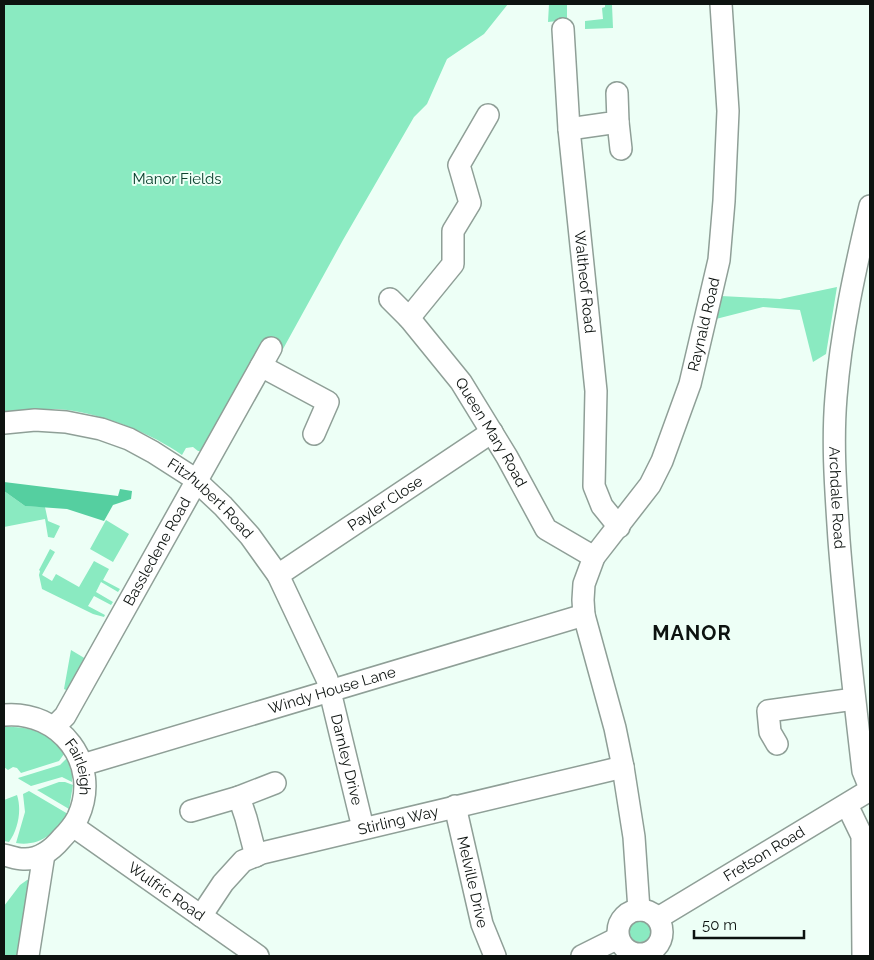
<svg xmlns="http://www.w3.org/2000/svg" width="874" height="960" font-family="Raleway,sans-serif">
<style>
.green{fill:#8aeac1}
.forest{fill:#55cfa0}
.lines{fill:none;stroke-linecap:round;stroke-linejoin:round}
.minor-casing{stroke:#8f9f97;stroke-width:24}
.minor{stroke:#fff;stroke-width:21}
.labels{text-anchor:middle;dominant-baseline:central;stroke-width:4;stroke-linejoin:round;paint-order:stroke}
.park-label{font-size:15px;fill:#0b412e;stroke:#edfff6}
.street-label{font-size:15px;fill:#0d1310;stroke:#edfff6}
.district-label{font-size:20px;font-weight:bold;letter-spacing:1px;fill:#0d1310;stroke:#edfff6}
</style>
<rect width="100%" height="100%" fill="#edfff6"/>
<!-- green -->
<path class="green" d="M4,4H508L484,34L447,59L427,104L414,117L343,240L283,349L264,339L202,451H198L193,447L186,448L182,455C152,434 110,417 74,411C51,407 26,410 4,412Z
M549,4H567V20L548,22Z
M605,5H612L613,28L585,29V21L603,19L602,8L605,7Z
M837,287L826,354L813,362L800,310L763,307L712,320L721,296L780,299Z
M4,491L25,506L45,507L48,521L60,526L54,538L48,537L45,519L4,527Z
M106,520L129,534L113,562L90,549Z
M50,549L55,552L42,575L52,581L56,574L79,587L94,561L109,569L103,580L120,589L118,592L101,582L96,592L113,602L111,605L94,596L88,606L105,615L104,617L93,614L42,589L39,575L40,571L39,570Z
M71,650L86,659L68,691L64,689Z
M4,727C28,726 52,732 64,754L59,761L21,773L17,768L13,767L8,770L4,767Z
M67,758L72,774V782L62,777L31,786L19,779L18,778L60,765Z
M59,782H65L73,785L69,809L37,790Z
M29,791L68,814C56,833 39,847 16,843L25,812L23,794Z
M17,795C22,810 18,830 9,842L4,841V800Z
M31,879L18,956H4V906L20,885L27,880Z
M628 930a12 12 0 1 1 24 0a12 12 0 1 1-24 0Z"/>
<!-- forest -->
<path class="forest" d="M4,482L118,496L120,489L132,491L131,499L113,505L104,521L67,509L25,506L4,491Z"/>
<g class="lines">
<!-- minor casing -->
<g class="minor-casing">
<g id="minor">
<path id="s1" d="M563,29L569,129L596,391L594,486L602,506L619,527"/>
<path d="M618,122L621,149"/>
<path d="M569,129L618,122L617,93"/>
<path id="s2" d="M870,206C855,269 841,333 836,397C832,445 836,493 839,540C845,617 854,694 863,771L870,788"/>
<path id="s3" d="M390,299L409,318L461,382L507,457L546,529L594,557"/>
<path d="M409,318L453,264V231L470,203L459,165L488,115"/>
<path d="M261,366L328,402L314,434"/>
<path id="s4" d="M4,423L35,420L66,422L101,429L129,439L153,452L192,477L223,506L250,536L278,575L327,679L363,828"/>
<path id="s5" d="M278,575L492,432"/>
<path id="s6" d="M4,715C60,710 102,764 78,817C74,825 68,832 62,838C52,850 39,860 23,859C16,859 10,856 4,855"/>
<path id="s7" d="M54,727L65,716L271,348"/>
<path d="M777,744L770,732L768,711L854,699"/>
<path id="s8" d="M82,765L584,615"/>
<path d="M847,805L862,836L863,956"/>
<path id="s9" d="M455,806L482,924L495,956"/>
<path d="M191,811L239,797"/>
<path id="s10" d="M73,826L258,956"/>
<path d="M256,856L246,818L239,797L275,783"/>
<circle cx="640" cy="932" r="22"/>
<path id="s11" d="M639,910L634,837L623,767L615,728L584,615L583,600L584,584L594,557L650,485L662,461L690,384L719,260L724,201L728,111L721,4"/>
<path id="s12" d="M201,916L223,883L243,861L262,853L623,767"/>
<path id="s13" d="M658,918L870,790"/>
<path d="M28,956L44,854"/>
<path d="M582,956L618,938"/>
</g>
</g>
<!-- minor -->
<use href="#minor" class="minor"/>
</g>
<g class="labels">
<!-- park labels -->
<g class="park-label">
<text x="177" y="179">Manor Fields</text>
</g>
<!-- street labels -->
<g class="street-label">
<text stroke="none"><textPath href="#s1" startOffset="254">Waltheof Road</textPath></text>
<text stroke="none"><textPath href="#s11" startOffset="622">Raynald Road</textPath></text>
<text stroke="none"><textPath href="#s3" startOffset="168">Queen Mary Road</textPath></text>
<text stroke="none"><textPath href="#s2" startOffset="295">Archdale Road</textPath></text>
<text stroke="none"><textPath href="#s4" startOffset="229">Fitzhubert Road</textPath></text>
<text stroke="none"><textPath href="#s5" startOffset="129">Payler Close</textPath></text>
<text stroke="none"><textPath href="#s7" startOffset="204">Bassledene Road</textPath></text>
<text stroke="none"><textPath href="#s8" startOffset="261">Windy House Lane</textPath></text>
<text stroke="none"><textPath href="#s4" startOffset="530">Darnley Drive</textPath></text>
<text stroke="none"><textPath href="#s6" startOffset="101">Fairleigh</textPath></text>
<text stroke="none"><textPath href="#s12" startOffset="230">Stirling Way</textPath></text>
<text stroke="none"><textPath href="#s13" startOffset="124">Fretson Road</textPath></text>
<text stroke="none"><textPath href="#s9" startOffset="78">Melville Drive</textPath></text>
<text stroke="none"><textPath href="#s10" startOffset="114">Wulfric Road</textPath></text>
</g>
<!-- district labels -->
<g class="district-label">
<text x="692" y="633">MANOR</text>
</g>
</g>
<!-- border -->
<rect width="874" height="960" fill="none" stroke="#0d1310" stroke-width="10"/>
<!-- scale -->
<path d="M694 930v8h110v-8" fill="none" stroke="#0d1310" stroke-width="2.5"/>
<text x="702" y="930" font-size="15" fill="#0d1310" stroke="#edfff6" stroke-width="4" paint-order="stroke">50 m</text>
</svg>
